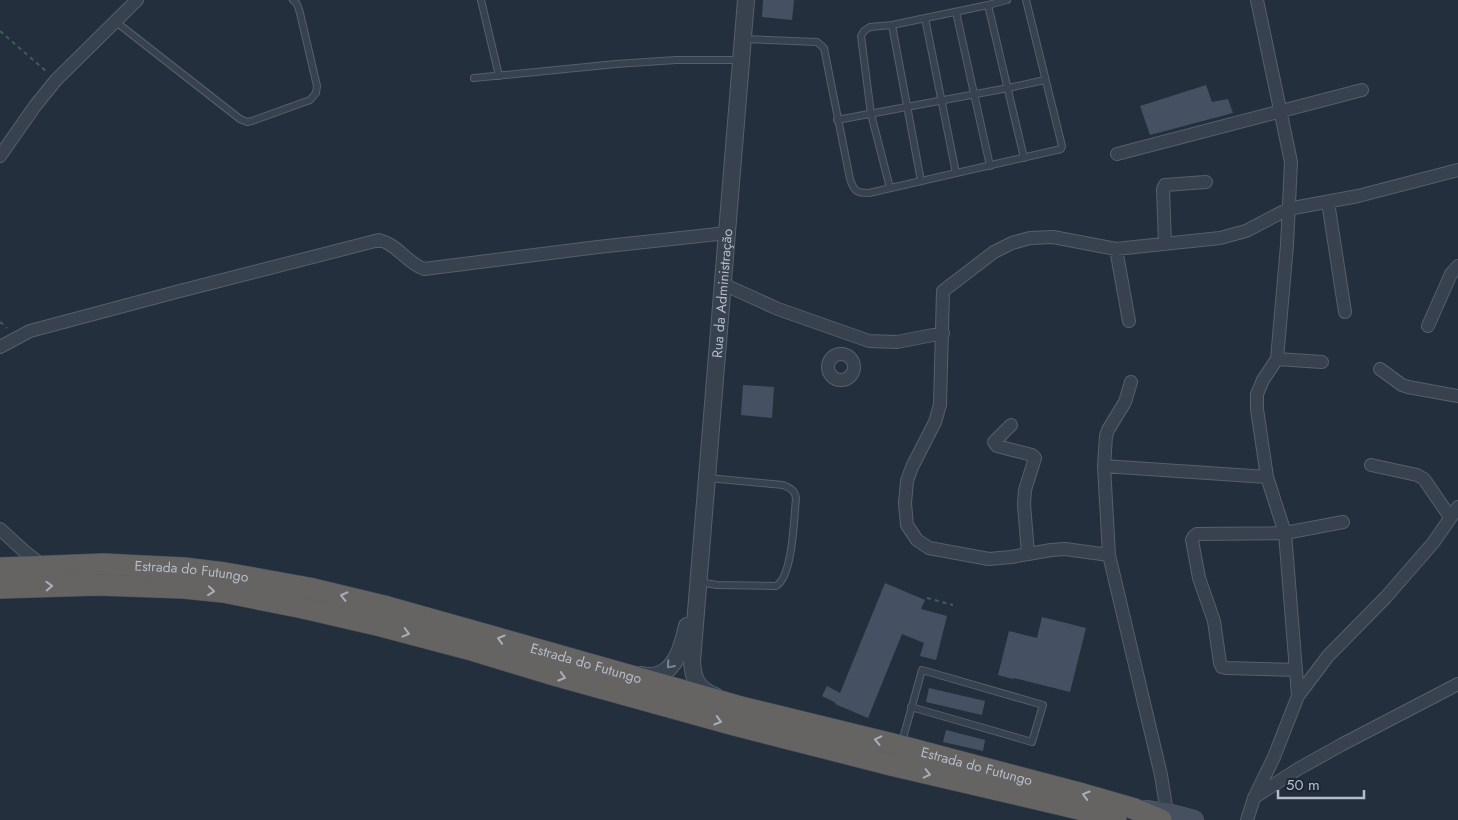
<svg xmlns="http://www.w3.org/2000/svg" width="1458" height="820" font-family="Jost,sans-serif">
<style>
.building{fill:#455162}
.lines{fill:none;stroke-linecap:round;stroke-linejoin:round}
.service-casing{stroke:#565f6c;stroke-width:8}
.minor-casing{stroke:#565f6c;stroke-width:14}
.tertiary-casing{stroke:#565f6c;stroke-width:18}
.secondary-casing{stroke:#565f6c;stroke-width:20}
.trunk-casing{stroke:#434c59;stroke-width:22}
.path{stroke:#44595c;stroke-width:2;stroke-dasharray:4 4;stroke-linecap:butt}
.service{stroke:#38414e;stroke-width:6}
.minor{stroke:#38414e;stroke-width:12}
.tertiary{stroke:#38414e;stroke-width:16}
.secondary{stroke:#465061;stroke-width:19}
.trunk{stroke:#656462;stroke-width:21}
.oneway{stroke:#a8afba}
.oneway2{stroke:#7c8592}
.labels{text-anchor:middle;dominant-baseline:central;stroke-width:4.5;stroke-linejoin:round;paint-order:stroke}
.street-label{font-size:14px;fill:#b4bcc9;stroke:#1d2633}
</style>
<rect width="100%" height="100%" fill="#242f3e"/>
<!-- building -->
<path class="building" d="M763,0H794L792,20L762,17Z
M1206,85L1212,102L1228,99L1233,113L1150,135L1140,106Z
M743,385L774,387L772,418L741,415Z
M885,583L925,600L921,609L947,616L936,660L920,656L924,643L902,634L868,718L835,704L836,703L822,696L827,686L840,693Z
M1042,617L1086,628L1070,692L1014,678L1013,679L998,675L1009,631L1037,638Z
M929,688L985,701L982,715L926,702Z
M946,730L985,740L983,751L943,742Z"/>
<g class="lines">
<!-- service casing -->
<g class="service-casing">
<path id="service" d="M481,0L499,76
M988,5L1024,158
M956,12L990,166
M925,18L956,173
M116,22L240,119L247,122L252,121L310,100L316,93L317,86L300,13L297,4L293,0
M892,25L921,181
M744,39L817,42L824,48L850,179C854,191 856,193 869,193L1061,149L1062,146L1026,0
M474,78L616,64L676,60H741
M837,120L1008,88L1045,80
M890,188L871,114L861,36L864,31L870,27L892,25L988,5L1007,0
M699,582L717,585L776,586C793,577 794,517 796,498C795,490 790,488 783,485L708,478
M902,742L922,670L1043,705L1032,742L911,707"/>
</g>
<!-- minor casing -->
<g class="minor-casing">
<path id="minor" d="M1257,0L1291,162L1287,245L1277,359L1263,380L1257,394V409L1267,477L1285,533L1298,696
M1117,154L1362,90
M0,156L35,106L56,80L137,0
M1328,202L1345,312
M1165,244L1163,189L1165,185L1206,182
M1116,249L1129,321
M723,284L778,309L869,341L897,342L943,333
M1428,326L1451,274L1458,266
M0,347L30,331L176,292L379,240C397,244 407,263 424,269L598,247L727,233
M828 367a13 13 0 1 1 26 0a13 13 0 1 1-26 0Z
M1277,359L1322,362
M1380,369L1402,385L1408,387L1458,396
M1131,382L1125,402L1108,430L1106,436L1104,466L1109,555L1161,775L1167,813
M1011,425L994,442L997,446L1032,455L1035,458L1025,490L1024,504L1028,554
M1371,465L1417,475L1424,479L1450,517
M1104,466L1267,477
M0,529L24,551L42,565
M1109,555L1065,549L1051,550L1011,557L989,559L929,548L917,540L907,525L905,503L907,481L912,467L935,422L940,405L943,291L994,252L1012,243L1030,238L1053,237L1116,249L1220,238L1246,231L1288,209L1358,196L1458,170
M1296,670L1226,668L1222,667L1220,663L1214,621L1199,578L1192,540L1194,536L1197,534L1285,533L1343,522
M1255,797L1298,769L1341,745L1458,684
M1247,820L1254,798L1274,757L1298,696L1328,656L1386,597L1433,543L1458,507"/>
</g>
<!-- tertiary casing -->
<g class="tertiary-casing">
<g id="tertiary">
<path d="M640,675C646,676 654,677 660,674C678,667 683,642 687,626"/>
<path id="s1" d="M715,696C697,689 693,679 692,661L746,0"/>
</g>
</g>
<!-- secondary casing -->
<g class="secondary-casing">
<path id="secondary" d="M1146,810L1167,813L1194,820"/>
</g>
<!-- trunk casing -->
<g class="trunk-casing">
<g id="trunk">
<path id="s2" d="M0,568L103,564L184,568L225,573L309,588L388,607L745,708L901,746L1079,793L1132,808L1161,820"/>
<path d="M0,588L98,585L183,588L223,592L303,608L381,626L468,649L557,676L730,724L891,765L1083,810L1116,820"/>
</g>
</g>
<!-- path -->
<path class="path" d="M0,31L47,72
M0,322L7,328
M927,598L953,605"/>
<!-- service -->
<use href="#service" class="service"/>
<!-- minor -->
<use href="#minor" class="minor"/>
<!-- tertiary -->
<use href="#tertiary" class="tertiary"/>
<!-- secondary -->
<use href="#secondary" class="secondary"/>
<!-- trunk -->
<use href="#trunk" class="trunk"/>
</g>
<!-- one-way arrows -->
<defs><path id="oneway-chevron" d="M-2-3.5L2.5 0L-2 3.5" fill="none" stroke-width="1.6" stroke-linecap="round" stroke-linejoin="round" transform="scale(1.25)"/></defs>
<g class="oneway">
<use href="#oneway-chevron" transform="translate(49 586) rotate(-2)"/>
<use href="#oneway-chevron" transform="translate(211 591) rotate(6)"/>
<use href="#oneway-chevron" transform="translate(344 596) rotate(-166)"/>
<use href="#oneway-chevron" transform="translate(406 633) rotate(15)"/>
<use href="#oneway-chevron" transform="translate(501 639) rotate(-164)"/>
<use href="#oneway-chevron" transform="translate(562 677) rotate(16)"/>
<use href="#oneway-chevron" transform="translate(718 721) rotate(16)"/>
<use href="#oneway-chevron" transform="translate(878 740) rotate(-167)"/>
<use href="#oneway-chevron" transform="translate(927 774) rotate(13)"/>
<use href="#oneway-chevron" transform="translate(1086 795) rotate(-164)"/>
</g>
<use class="oneway2" href="#oneway-chevron" transform="translate(670 665) rotate(131)"/>
<g class="labels">
<!-- street labels -->
<g class="street-label">
<text stroke="none"><textPath href="#s1" startOffset="414">Rua da Administração</textPath></text>
<text stroke="none"><textPath href="#s2" startOffset="192">Estrada do Futungo</textPath></text>
<text stroke="none"><textPath href="#s2" startOffset="598">Estrada do Futungo</textPath></text>
<text stroke="none"><textPath href="#s2" startOffset="1002">Estrada do Futungo</textPath></text>
</g>
</g>
<!-- scale -->
<path d="M1278 790v8h86v-8" fill="none" stroke="#b4bcc9" stroke-width="2.5"/>
<text x="1286" y="790" font-size="15" fill="#b4bcc9" stroke="#1d2633" stroke-width="4" paint-order="stroke">50 m</text>
</svg>
